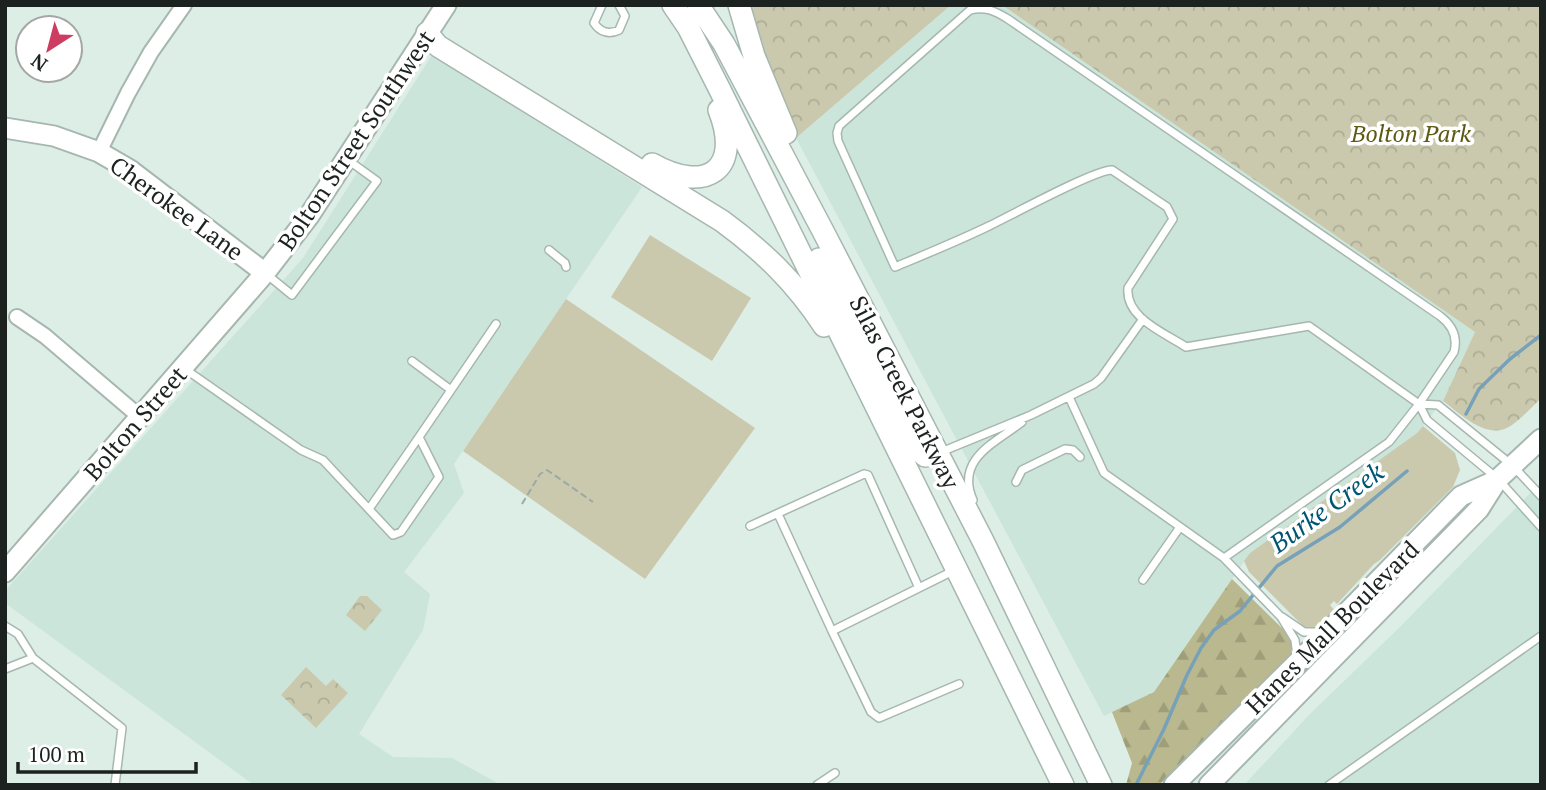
<svg xmlns="http://www.w3.org/2000/svg" width="1546" height="790" font-family="'PT Serif',serif">
<style>
.built{fill:#cbe5da}
.grass{fill:#cac9ae}
.forest{fill:url(#forest-firs)}
.park{fill:url(#park-crowns)}
.lines{fill:none;stroke-linecap:round;stroke-linejoin:round}
.stream{stroke:#76a1b8;stroke-width:3.5}
.lane-casing{stroke:#a6b7b0;stroke-width:10}
.street-casing{stroke:#a6b7b0;stroke-width:18}
.secondary-casing{stroke:#a6b7b0;stroke-width:23}
.primary-casing{stroke:#a6b7b0;stroke-width:24}
.path{stroke:#9caaa3;stroke-width:2;stroke-dasharray:7 3.5;stroke-linecap:butt}
.lane{stroke:#fff;stroke-width:7}
.street{stroke:#fff;stroke-width:14}
.secondary{stroke:#fff;stroke-width:19}
.primary{stroke:#fff;stroke-width:21}
.labels{text-anchor:middle;dominant-baseline:central;stroke-width:7;stroke-linejoin:round;paint-order:stroke}
.park-label{font-size:24px;font-style:italic;fill:#5e5913;stroke:#fff}
.street-label{font-size:24px;fill:#1c221f;stroke:#fff}
.water-label{font-size:26px;font-style:italic;fill:#005575;stroke:#fff}
</style>
<defs>
<pattern id="forest-firs" width="22" height="20" patternUnits="userSpaceOnUse" patternTransform="scale(1.75)"><rect width="22" height="20" fill="#bab88e"/><path d="M5 1l3.5 6h-7zM16 11l3.5 6h-7z" fill="#9f9e7a"/></pattern>
<pattern id="park-crowns" width="20" height="18" patternUnits="userSpaceOnUse" patternTransform="scale(1.75)"><rect width="20" height="18" fill="#cac9ae"/><path d="M2 6a3 3 0 1 1 6 0M12 15a3 3 0 1 1 6 0" fill="none" stroke="#adac95"/></pattern>
</defs>
<rect width="100%" height="100%" fill="#dceee6"/>
<!-- built -->
<path class="built" d="M951,5H1002L1475,332L1443,401L1417,433L1250,553L1154,692L1104,716L796,138Z
M432,55L642,187L454,464L464,493L404,572L430,594L423,630L359,734L393,757L452,758L501,785H254L5,603V591L303,258Z
M1541,482V785H1244L1310,714L1401,626Z"/>
<!-- grass -->
<path class="grass" d="M650,235L751,298L712,361L611,297Z
M566,299L755,428L645,579L463,451Z
M1423,426L1455,453L1460,470L1453,487L1380,560L1374,564L1337,604L1334,601L1330,605L1335,611L1321,625L1306,629L1249,572L1244,561L1250,553L1417,433Z"/>
<!-- forest -->
<path class="forest" d="M1232,579L1286,632L1292,644L1291,654L1159,785H1126L1132,763L1112,712L1154,692Z"/>
<!-- park -->
<path class="park" d="M748,5H951L796,138L777,97Z
M1002,5H1541V398C1532,407 1522,418 1512,425C1488,442 1462,415 1443,401L1475,332Z
M360,596H367L382,610L365,631L346,615Z
M306,667L326,686L333,679L348,693L316,728L281,695Z"/>
<g class="lines">
<!-- stream -->
<path class="stream" d="M1466,414L1479,389L1510,359L1541,335
M1136,785L1164,729L1187,675L1201,648L1214,630L1240,611L1277,566L1340,527L1407,471"/>
<!-- lane casing -->
<g class="lane-casing">
<path id="lane" d="M602,5L594,23C600,32 609,35 619,30L625,16L619,5
M549,250L565,263L566,267
M265,273L292,295L377,181L348,160
M412,361L451,390
M185,369L301,450L323,460L393,535L401,532L439,477L419,437L496,324
M1069,397L1104,473L1224,558L1281,617L1295,640L1297,656
M1419,404L1438,405L1513,466L1541,496
M941,452L1031,415L1094,384L1101,378L1143,319
M1016,482L1022,470L1065,449L1073,450L1080,457
M973,500C955,459 995,443 1022,422
M369,509L419,437
M778,514L832,631
M750,526L864,474L868,475L919,588
M1224,558L1389,442L1419,404L1454,352C1458,337 1452,325 1440,316L1008,19C995,11 985,6 970,10L839,126L837,133L838,141L895,267C926,254 958,241 989,226C1010,216 1096,169 1112,170L1167,207L1173,219L1128,288C1125,318 1165,333 1186,347L1309,326L1419,404L1427,420L1498,479L1541,527
M953,571L832,631L871,712L879,718L959,684
M1143,580L1180,527
M1282,617L1304,632H1321
M5,626L18,634L33,658L122,728L115,785
M5,669L33,658
M817,785L835,773
M1329,785L1541,636"/>
</g>
<!-- street casing -->
<g class="street-casing">
<path id="street" d="M99,152L128,93L151,52L184,5
M17,317L45,336L140,417"/>
</g>
<!-- secondary casing -->
<g class="secondary-casing">
<path id="secondary" d="M5,128L54,136L99,152L130,170L265,273
M5,572L265,273L309,216L446,5
M1174,785L1312,648L1461,496L1497,480
M1209,785L1479,509L1498,479L1541,439"/>
</g>
<!-- primary casing -->
<g class="primary-casing">
<path id="primary" d="M673,5L688,27L719,88L1063,785
M698,5L724,44L824,233L983,541L1101,785
M739,5L754,56L786,133
M427,33L438,46L722,221C763,251 796,283 824,326
M652,164C705,194 743,171 719,110
M819,259L890,402L916,448L925,456L938,454"/>
</g>
<!-- path -->
<path class="path" d="M522,504L540,474L547,470L593,502"/>
<!-- lane -->
<use href="#lane" class="lane"/>
<!-- street -->
<use href="#street" class="street"/>
<!-- secondary -->
<use href="#secondary" class="secondary"/>
<!-- primary -->
<use href="#primary" class="primary"/>
</g>
<g class="labels">
<!-- park labels -->
<g class="park-label">
<text x="1411" y="133">Bolton Park</text>
</g>
<!-- street labels -->
<g class="street-label">
<text transform="translate(356 140) rotate(-56)">Bolton Street Southwest</text>
<text transform="translate(177 208) rotate(36)">Cherokee Lane</text>
<text transform="translate(905 392) rotate(63)">Silas Creek Parkway</text>
<text transform="translate(135 423) rotate(-49)">Bolton Street</text>
<text transform="translate(1332 627) rotate(-45)">Hanes Mall Boulevard</text>
</g>
<!-- water labels -->
<g class="water-label">
<text transform="translate(1326 507) rotate(-36)">Burke Creek</text>
</g>
</g>
<!-- border -->
<rect width="1546" height="790" fill="none" stroke="#1c221f" stroke-width="14"/>
<!-- north arrow -->
<g transform="translate(49 49) rotate(216)"><circle r="33" fill="#ffffff" stroke="#a4a7a5" stroke-width="2"/>
<path d="M0-5L12 26L0 18L-12 26Z" fill="#cd3d61"/>
<text y="-10" font-size="19" font-weight="bold" text-anchor="middle" fill="#1c221f">N</text>
</g>
<!-- scale -->
<path d="M18 762v10h178v-10" fill="none" stroke="#1c221f" stroke-width="3.5"/>
<text x="28" y="762" font-size="21" fill="#1c221f" stroke="#ffffff" stroke-width="5" paint-order="stroke">100 m</text>
</svg>
